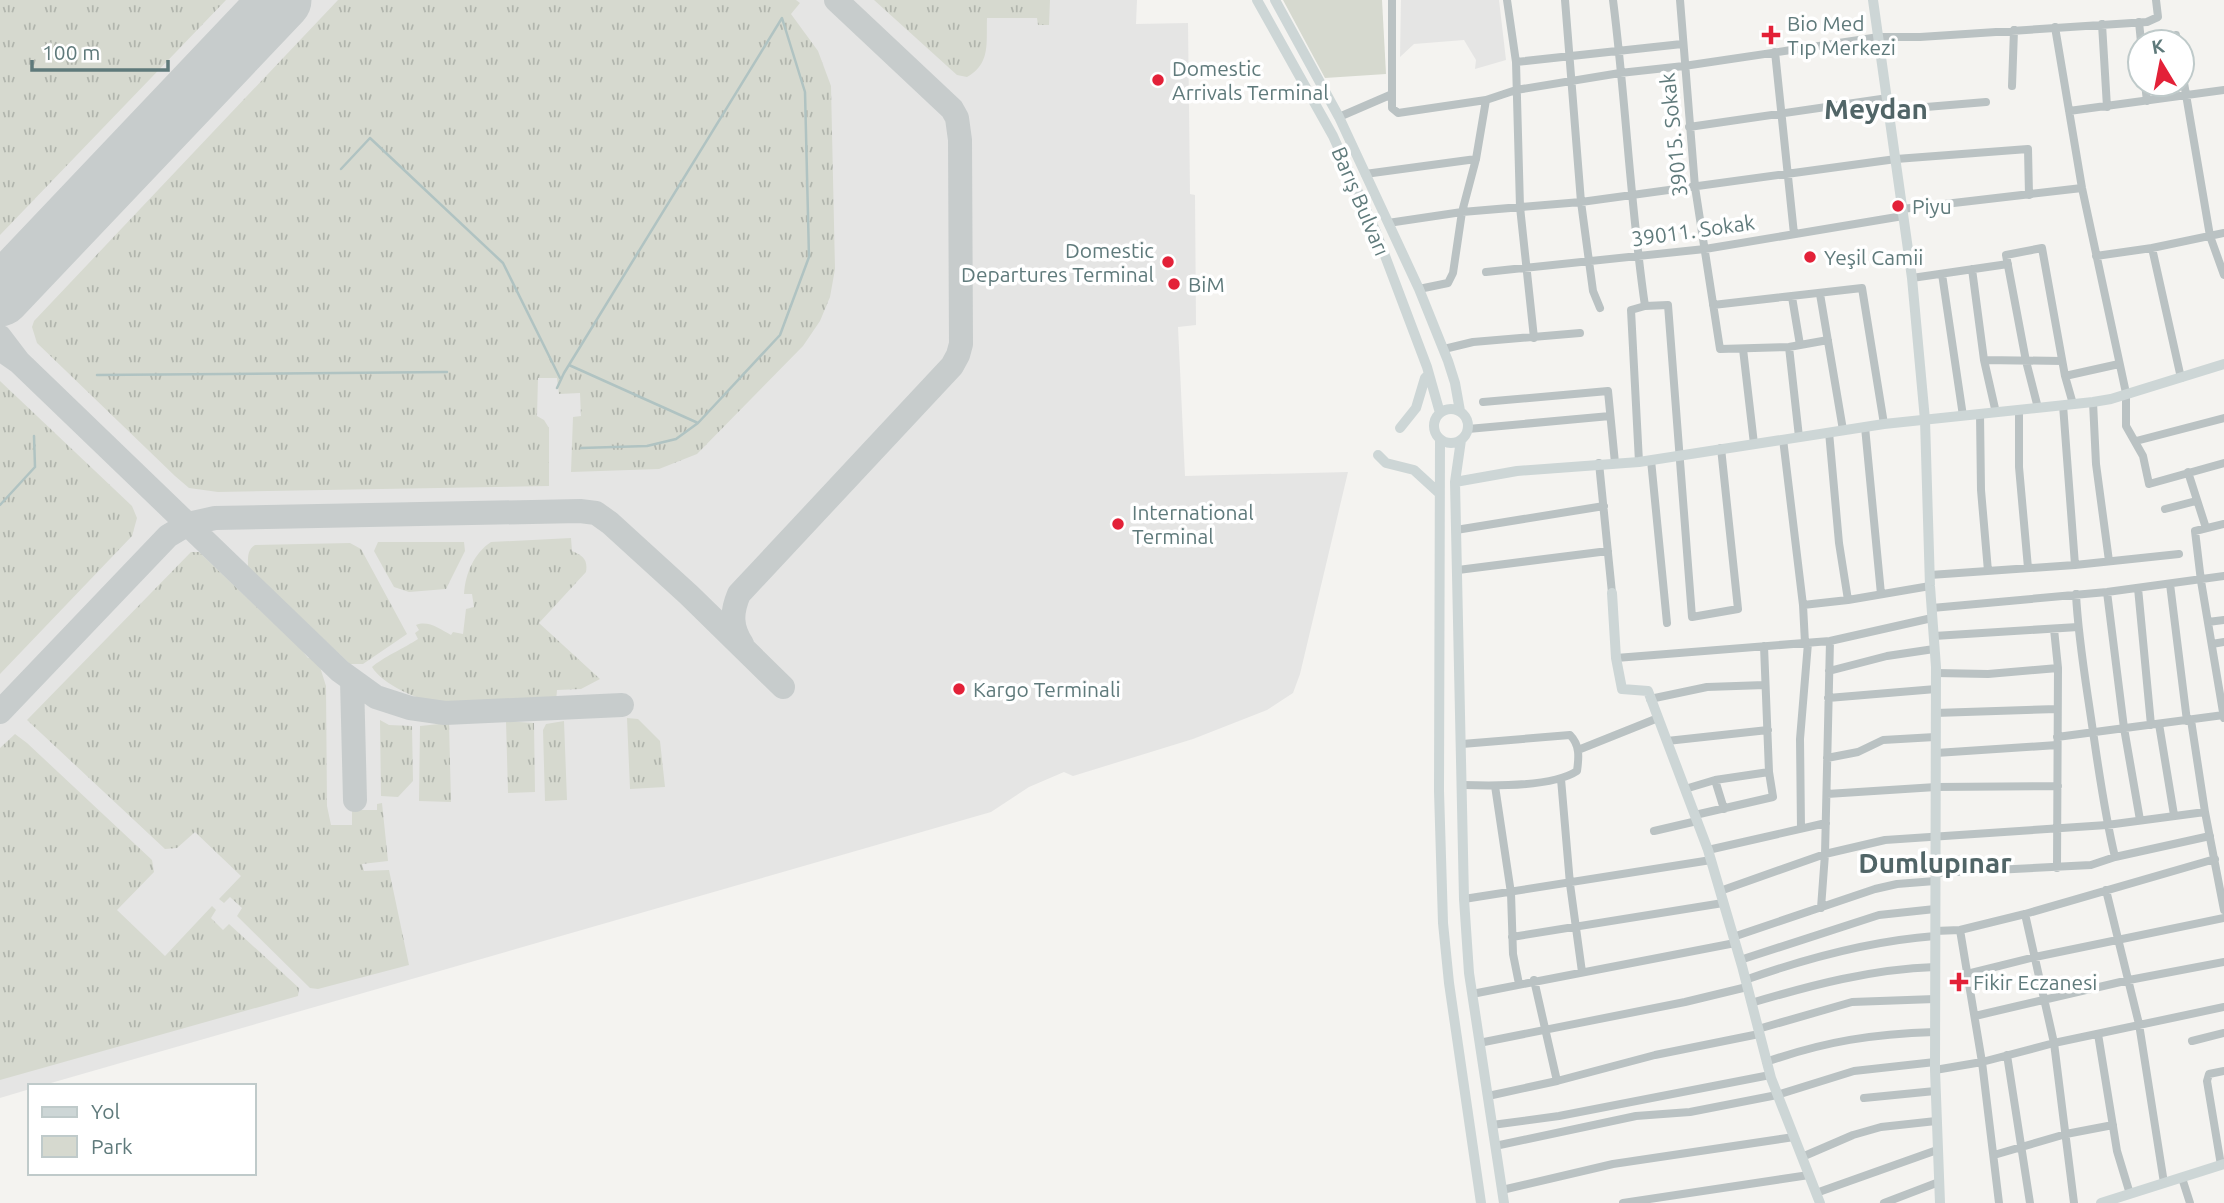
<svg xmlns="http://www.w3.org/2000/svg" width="2224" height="1203" font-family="Ubuntu,sans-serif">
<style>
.built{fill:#e5e5e4}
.grass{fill:url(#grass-tufts)}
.green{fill:#d6d9cf}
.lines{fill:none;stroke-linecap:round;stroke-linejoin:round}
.stream{stroke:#b0c3c2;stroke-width:2.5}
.taxiway{stroke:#c7cccc;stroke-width:24}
.runway{stroke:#c7cccc;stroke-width:61}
.street{stroke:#bac2c3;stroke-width:8}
.secondary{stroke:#cdd6d6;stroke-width:10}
.poi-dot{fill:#e32138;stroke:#fff;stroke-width:2.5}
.labels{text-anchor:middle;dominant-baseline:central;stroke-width:7;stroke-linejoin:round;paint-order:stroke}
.poi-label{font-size:21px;fill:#5f7a7b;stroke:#fff;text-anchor:start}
.street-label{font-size:21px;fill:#5f7a7b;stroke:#fff}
.district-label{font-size:28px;font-weight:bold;fill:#516567;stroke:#fff}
</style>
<defs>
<pattern id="grass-tufts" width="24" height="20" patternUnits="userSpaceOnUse" patternTransform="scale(1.75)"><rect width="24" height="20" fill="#d6d9cf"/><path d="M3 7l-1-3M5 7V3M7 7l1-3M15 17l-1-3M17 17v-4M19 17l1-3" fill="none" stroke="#b1b5ad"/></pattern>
</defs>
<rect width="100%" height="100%" fill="#f4f3f0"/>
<!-- built -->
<path class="built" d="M0,0H1137L1136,24L1188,23L1190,194L1195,195L1196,325L1178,327L1185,476L1348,472L1300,674L1293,693L1267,710L1193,739L1073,776L1064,772L1029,787L991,812L44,1085L30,1086V1089L0,1098Z
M1401,0H1499L1506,60L1475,69L1476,60L1464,40L1414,44L1400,57Z"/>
<!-- grass -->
<path class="grass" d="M0,0H226L0,235Z
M338,0H796L800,3L791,14L818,51L831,86L835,269L830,297L820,321L803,346L697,454L659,469L571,472L573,417L581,416L580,393L559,394L557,378H538L537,416L544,420L549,428V486L218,492L189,488L175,476L37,343L32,327L34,321Z
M874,0H1050L1049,25H1038L1037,18H987C986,43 991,63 967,77L957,75Z
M0,381L132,506L137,518L132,536L0,674Z
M571,538L572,551C583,556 588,559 586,572L539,623L600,679L581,689L557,690L556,702C518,702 475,706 437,702C419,701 382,684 372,667C380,659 406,647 418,639L415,633L419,630L416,625C428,620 440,629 451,635L453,632L463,634L466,609L474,607L472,594H464C465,574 474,553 491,542Z
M378,542H464L465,551L446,589L409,592L394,587L374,551Z
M350,543L361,549L407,634L363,664H350L248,567C248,558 247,550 255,545Z
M191,552H199L300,648L308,658H314L320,667L326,686L327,806L331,825H352V810H377V804L382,803L388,861L362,864L364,871L389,870L409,965L318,989L310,988L237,916L242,908L230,897L224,903L219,899L241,876L195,832L177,848L165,849L27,720Z
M627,718L638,719L660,741L665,787L630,789Z
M380,720L389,725L412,726L413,781L398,797L381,796Z
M506,721L534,723L535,792L508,793Z
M564,721L567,800L545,801L543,730L546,724Z
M449,723L451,802L419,801L420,726Z
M15,734L27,743L152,860L154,872L117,910L165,956L212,906L216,910L211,918L223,930L229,924L299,988L298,996L0,1080V748Z"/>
<!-- green -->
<path class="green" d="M1283,0H1382L1386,74L1325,78Z"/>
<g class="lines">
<!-- stream -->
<path class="stream" d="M341,169L370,138L503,263L560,378
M569,365L698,423L676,439L647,446L581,448
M97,375L447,372
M557,388L564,373L782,18L805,92L809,257L780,335L698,423
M0,505L35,467L34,436"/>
<!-- taxiway -->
<path class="taxiway" d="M0,297L3,292
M0,337L19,362L0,349
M19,362L340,671L376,697L410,708L445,713L622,705
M742,644C731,627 731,613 739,594L952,366L958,355L961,344L960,140L957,118L952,109L836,0
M352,680L355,800
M0,712L168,536L188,524L215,518L580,511L596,513L610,523L689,595L783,687"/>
<!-- runway -->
<path class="runway" d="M0,296L281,0"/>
<!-- street -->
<path class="street" d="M1392,0V108L1398,113L1486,100L1516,90L1620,73L1684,66L1879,37H1920L2147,22L2158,17L2156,0
M1507,0L1516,62L1520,207L1534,338
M1565,0L1581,202L1593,291L1600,308
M1613,0C1626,101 1630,204 1645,306L1631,310L1639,462
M1680,0L1695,187L1720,349L1789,347L1828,340
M2139,22L2141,42
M2102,24L2107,107
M2055,27L2082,188L2126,393V426L2143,456L2149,484L2224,463
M2176,35L2177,42
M1775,52L1794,234
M1516,62L1682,44
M2182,71L2210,236L2224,275
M2145,84L2147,101
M2012,86L2014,30
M1890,110L1986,102
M2069,111L2224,90
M1339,117L1390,95
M1689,127L1888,98
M1365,174L1476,159
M1902,209L2082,188
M1388,223L1462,212L1581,202L1896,159L2028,149L2029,195
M2152,248L2181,378
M2096,256L2152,248L2224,233
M1972,269L1984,360L1996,413
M1486,272L1705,249L1903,216
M1942,274L1963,416
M1912,278L2008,264
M1419,289L1448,283L1453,273L1462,212L1476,159L1486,100
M1820,294L1843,430
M1792,297L1800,345
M1713,305L1862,288L1884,424
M1645,306L1668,305L1692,617L1738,609L1721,448
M1789,347L1799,437
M1444,349L1473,342L1580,333
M1743,349L1754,444
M1984,360L2062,361
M2065,376L2119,364
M1483,402L1608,391L1615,463
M2093,402L2096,464L2109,561
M2063,405L2075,565
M2038,408L2026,361L2006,255L2042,248L2065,376L2073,404
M2019,411V467L2028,568
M1980,414L1981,490L1988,571
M1865,427L1881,594
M1468,429L1610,416
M1829,432L1839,543L1848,600
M1783,439L1803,605L1805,643
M2136,441L2224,418
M1651,460L1667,623
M1599,463L1612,593
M2188,472L2206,528
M2165,509L2196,501
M2224,524L2195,531L2201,581L2224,718
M1456,530L1604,506
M1458,570L1608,551
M1930,575L2075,565L2179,554
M2170,584L2187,721
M2138,588L2151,725
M2107,592L2124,728L2140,820
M2076,594C2078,636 2085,677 2091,718C2098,765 2104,812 2115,857
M1803,605L1848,600L1930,586
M1932,608L2107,592L2224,576
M2208,622L2224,620
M2054,629L2058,668L2057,868
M1934,636L2078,627
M2212,644L2224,642
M1616,658L1830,641L1932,618
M1829,671L1887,656L1934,649
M1936,673L1988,674L2058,668
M1828,698L1936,689
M1650,699L1707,687L1765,685
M1935,713L2057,709
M2191,720L2205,812L2224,910
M2159,724L2174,815
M2057,737L2224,715
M1667,741L1768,730
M1462,744L1570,735C1580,745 1579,757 1577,771C1553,787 1492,786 1463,785
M1578,750L1658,718
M1936,753L2057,745
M1827,758L1858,752L1883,740L1935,737
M1561,779L1570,884L1582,972
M1715,780L1724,809
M1495,786L1511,893L1513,954L1519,984
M1685,789L1715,780L1769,772
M1827,794L1936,787L2058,786
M1695,815L1773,797L1769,772L1764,646
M1801,828L1800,739L1808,643
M1654,831L1697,821
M1708,850L1826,823
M1935,873L2091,865L2115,857L2210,836
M2106,890L2139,1024L2164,1183
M1720,891L1825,854L1885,840L2107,825L2205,812
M1464,899L1711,860
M1821,908L1825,854L1830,641
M2025,914L2054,1043L2074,1203
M1960,930L1982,1062L1999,1203
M1935,931L1960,930L2025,914L2215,859
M1512,937L1723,903
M1733,937L1875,889L1897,884L1935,881
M1740,960L1879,915L1935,909
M1967,974L2035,957L2224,918
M1534,980L1557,1081
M1745,980C1807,958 1869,941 1935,936
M1472,994L1735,943
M1751,1003C1812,985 1872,969 1935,967
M1975,1016L2129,980L2224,962
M1758,1029L1852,1002L1935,999
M2098,1034L2117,1151L2130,1194
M2192,1041L2224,1033
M1479,1043L1685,1002L1747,987
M2007,1055L2030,1203
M1766,1062C1826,1041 1873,1034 1935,1032
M1935,1070L1982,1062L2054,1043L2224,1007
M1488,1096L1557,1081L1655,1055L1759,1034
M1864,1098L1935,1091
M1492,1125L1559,1116L1770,1075
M1495,1146L1636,1116L1690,1112L1777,1095L1854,1071L1935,1062
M1994,1155L2066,1134L2113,1125
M1802,1157L1853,1135L1881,1127L1936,1121
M2221,1165L2207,1081L2209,1074L2224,1071
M2182,1178L2190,1203
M1502,1190L1613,1164L1794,1137
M1816,1193L1937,1150
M1623,1203L1809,1175
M1884,1203L1939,1182"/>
<!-- secondary -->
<path class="secondary" d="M1257,0L1333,136L1376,232L1427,367L1440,413
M1275,0L1339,117L1419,289L1448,361L1455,383L1460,411
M1873,0L1912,278L1925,420L1930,586L1936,667L1935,1070L1940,1203
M1434 426a17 17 0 1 1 34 0a17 17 0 1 1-34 0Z
M1400,428L1416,408L1425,378L1429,374
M1440,439L1439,791L1443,923L1449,983L1481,1203
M1461,440L1455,482L1464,899L1469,973L1504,1203
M1378,455L1386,463L1414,470L1438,492
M1455,482L1517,471L1639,462L1884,424L2093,402L2111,399L2224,364
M1612,593L1616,658L1622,689L1648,691L1708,850L1742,966L1771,1078L1820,1203
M2101,1203L2224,1164"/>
</g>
<!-- markers -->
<g class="poi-dot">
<path d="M1767.5 24.5h7v7h7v7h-7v7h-7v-7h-7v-7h7z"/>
<circle cx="1158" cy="80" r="7"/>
<circle cx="1898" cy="206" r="7"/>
<circle cx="1810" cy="257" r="7"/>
<circle cx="1168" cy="262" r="7"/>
<circle cx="1174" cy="284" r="7"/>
<circle cx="1118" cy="524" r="7"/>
<circle cx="959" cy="689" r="7"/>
<path d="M1955.5 971.5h7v7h7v7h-7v7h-7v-7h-7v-7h7z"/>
</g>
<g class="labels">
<!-- poi labels -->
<g class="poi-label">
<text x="1787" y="23">Bio Med<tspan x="1787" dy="24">Tıp Merkezi</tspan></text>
<text x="1172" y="68">Domestic<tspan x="1172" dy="24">Arrivals Terminal</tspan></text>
<text x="1912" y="206">Piyu</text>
<text x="1154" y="250" text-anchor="end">Domestic<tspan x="1154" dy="24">Departures Terminal</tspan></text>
<text x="1824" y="257">Yeşil Camii</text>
<text x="1188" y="284">BiM</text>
<text x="1132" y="512">International<tspan x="1132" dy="24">Terminal</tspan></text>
<text x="973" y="689">Kargo Terminali</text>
<text x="1973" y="982">Fikir Eczanesi</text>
</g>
<!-- street labels -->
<g class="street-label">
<text transform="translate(1673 135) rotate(-96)">39015. Sokak</text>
<text transform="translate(1361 201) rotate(67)">Barış Bulvarı</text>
<text transform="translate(1693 230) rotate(-8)">39011. Sokak</text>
</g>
<!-- district labels -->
<g class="district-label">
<text x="1876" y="108">Meydan</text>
<text x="1935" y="862">Dumlupınar</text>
</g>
</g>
<!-- legend -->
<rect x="28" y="1084" width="228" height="91" fill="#ffffff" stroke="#bfcaca" stroke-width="2"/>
<rect x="42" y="1107" width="35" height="10" fill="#cdd6d6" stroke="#bfcaca" stroke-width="2"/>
<text x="91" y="1119" font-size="21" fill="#5f7a7b">Yol</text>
<rect x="42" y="1136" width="35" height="21" fill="#d6d9cf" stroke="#bfcaca" stroke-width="2"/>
<text x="91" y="1154" font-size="21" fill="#5f7a7b">Park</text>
<!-- north arrow -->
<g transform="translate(2161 63) rotate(350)"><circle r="33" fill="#ffffff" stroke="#bfcaca" stroke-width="2"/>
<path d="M0-5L12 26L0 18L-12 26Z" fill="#e32138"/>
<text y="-10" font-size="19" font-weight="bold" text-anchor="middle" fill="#5f7a7b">K</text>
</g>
<!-- scale -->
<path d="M32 60v10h136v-10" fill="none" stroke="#5f7a7b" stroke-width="3.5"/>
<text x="42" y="60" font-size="21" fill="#5f7a7b" stroke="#ffffff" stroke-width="5" paint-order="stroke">100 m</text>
</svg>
